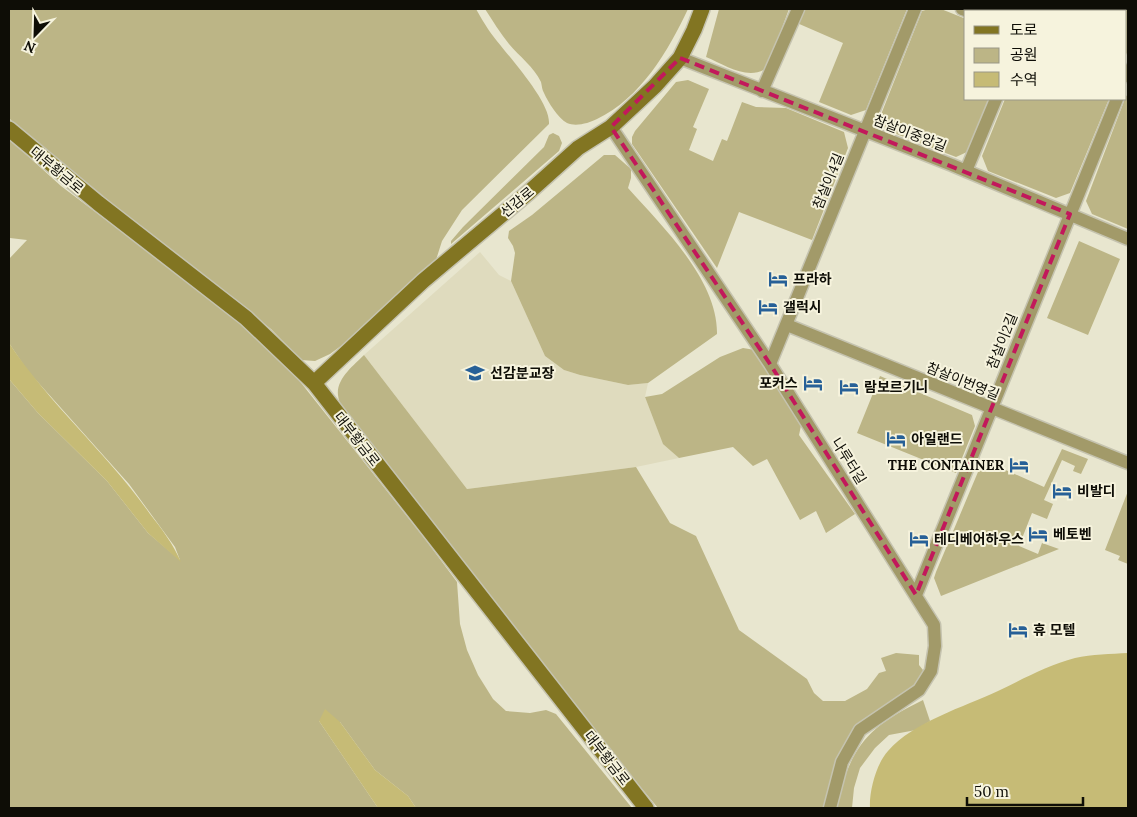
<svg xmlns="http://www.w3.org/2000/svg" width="1137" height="817" font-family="Lora,'Noto Sans KR',serif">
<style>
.built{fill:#dfdbbe}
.green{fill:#bcb586}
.water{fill:#c6bb76}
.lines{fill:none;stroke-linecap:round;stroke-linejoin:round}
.street-casing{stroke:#c5c3af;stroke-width:15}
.secondary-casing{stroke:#c5c3af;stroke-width:18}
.street{stroke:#a29a69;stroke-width:12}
.secondary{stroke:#827522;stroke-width:15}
.marked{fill:none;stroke:#c2185b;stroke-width:4;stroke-dasharray:10 6;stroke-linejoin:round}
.labels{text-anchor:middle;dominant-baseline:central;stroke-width:4;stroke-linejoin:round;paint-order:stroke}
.street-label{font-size:14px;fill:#0e0d06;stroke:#f6f3dd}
.poi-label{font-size:14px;font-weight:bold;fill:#0e0d06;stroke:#f6f3dd;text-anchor:start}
</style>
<rect width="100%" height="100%" fill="#e8e6cf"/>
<!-- built -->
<path class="built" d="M480,252L499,275L511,281L545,356L564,370L580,375L628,385L648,383L645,397L663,443L679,458L636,467L467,489L364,355Z"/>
<!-- green -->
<path class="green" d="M9,9H476C480,16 484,23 488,29C502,50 551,100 549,124L462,210L442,241L436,260L411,284L360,332L330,354L315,361L301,360L271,329L109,202L23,132L9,118Z
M485,9H688C668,51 641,98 597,119C589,123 576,127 567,123C558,118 548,102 544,93C542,90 542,86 541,82C534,67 519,56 509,44C500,33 493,21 485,9Z
M719,9H789L767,68C748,81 725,65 706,57Z
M802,9H907L866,110L851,115L819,102L843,43L797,23Z
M929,9H941L966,19V99H989L967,152L956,157L886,130L880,117L922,11Z
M1041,9H1128V50L1126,55V11H1040Z
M688,80L709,89L693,127L697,129L689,150L713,161L722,139L727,141L742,102L756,107L786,108L844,132L848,148L812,240L739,212L717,268L632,144V137L635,131L676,82Z
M1128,95V229L1092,214L1086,201L1126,96Z
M1005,99H1109L1070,193L1056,198L988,171L982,156Z
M553,133L559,136L562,143L559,151L451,244V241L463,227L544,147L549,135Z
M9,139L61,186L229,313L265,343L298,379L425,539L457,582L460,624L467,650L478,675L493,699L506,711L530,713L546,710L556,714L632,808H416L408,796L375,770L340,722L319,721L378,808H9V379L38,413L107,481L148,533L180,560L175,547L129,484L27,370L9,343V259L27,240L10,238L9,239Z
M604,155H615L631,169V178L628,188C662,226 718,280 717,334L648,383L628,385L580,375L564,370L545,356L511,281L515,253L513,246L508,238L509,231L532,215Z
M1079,241L1120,259L1088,335L1047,318Z
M743,348L755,350L802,421L799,435L855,514L826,533L816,511L800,520L767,459L753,466L733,447L679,458L663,444L645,397L662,394L720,357Z
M364,355L467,489L636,467L670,523L696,536L739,630L807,679L814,693L823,701H845L867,689L879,673L886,671L881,658L896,653L919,655V665L923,670L921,680L915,687L858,726L825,808H658C596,735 539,658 480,582C444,536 405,492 370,446C359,431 340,414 338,395C336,379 354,365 364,355Z
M880,376L972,415L975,426L956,473L857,433Z
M1062,449L1088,459L1081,474L1073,471L1075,466L1062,460L1044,500L1053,504L1047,519L1032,513L1019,546L1038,554L1042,543L1059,549L941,596L934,578L936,572L983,460L1044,487Z
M1128,491V564L1118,560L1120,556L1105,550Z
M923,700L930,721L916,730L889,735L875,748L860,768L854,788L852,808H836C851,746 866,728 923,700Z"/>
<!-- water -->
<path class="water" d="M9,343C50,405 107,453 150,514C162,529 173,544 181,562L148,533L107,481L38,413L9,379Z
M1128,653V808H870C869,792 876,764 888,751C913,722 964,707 998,691C1023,679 1048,665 1075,658C1092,654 1111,654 1128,653Z
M325,709L340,722L375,770L408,796L416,808H378L319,721Z"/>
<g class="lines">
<!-- street casing -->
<g class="street-casing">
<path id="street" d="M962,9L968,11
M1033,11L1034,9
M680,58L952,165L1128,239
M1126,76L1128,70
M762,91L798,9
M611,127L770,364L934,625L935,646L931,671L919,690L860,730L842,762L830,808
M966,171L996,99
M787,325L1128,463
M770,364L915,9
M916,595L1117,99"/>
</g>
<!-- secondary casing -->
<g class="secondary-casing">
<path id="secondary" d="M9,129L98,203L246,318L314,383L646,808
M314,383L423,281L529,192L578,148L611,127L655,86L680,58L694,30L702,9"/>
</g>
<!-- street -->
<use href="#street" class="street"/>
<!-- secondary -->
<use href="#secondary" class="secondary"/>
</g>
<!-- marked area -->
<path class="marked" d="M680,58L1070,214L916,595L770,364L611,127Z"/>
<!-- icons -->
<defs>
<g id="hotel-bare" transform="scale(1.5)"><path d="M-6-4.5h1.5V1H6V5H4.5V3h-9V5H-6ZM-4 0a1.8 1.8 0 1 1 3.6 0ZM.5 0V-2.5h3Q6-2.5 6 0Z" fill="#276097" stroke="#f6f3dd" stroke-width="2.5" paint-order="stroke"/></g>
<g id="school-bare" transform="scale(1.5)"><path d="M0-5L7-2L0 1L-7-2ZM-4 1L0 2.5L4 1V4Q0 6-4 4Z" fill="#276097" stroke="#f6f3dd" stroke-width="2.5" paint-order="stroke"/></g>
</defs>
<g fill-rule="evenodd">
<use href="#hotel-bare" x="778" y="279"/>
<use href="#hotel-bare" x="768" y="307"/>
<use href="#school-bare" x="475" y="373"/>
<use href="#hotel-bare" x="813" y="383"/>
<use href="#hotel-bare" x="849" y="387"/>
<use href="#hotel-bare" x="896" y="439"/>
<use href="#hotel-bare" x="1019" y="465"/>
<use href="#hotel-bare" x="1062" y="491"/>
<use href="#hotel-bare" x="1038" y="534"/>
<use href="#hotel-bare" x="919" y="539"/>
<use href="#hotel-bare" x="1018" y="630"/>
</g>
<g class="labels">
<!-- street labels -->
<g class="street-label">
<text transform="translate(910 133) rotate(21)">참살이중앙길</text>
<text transform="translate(57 170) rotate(40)">대부황금로</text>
<text transform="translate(828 181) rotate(-68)">참살이4길</text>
<text transform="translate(517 202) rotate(-40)">선감로</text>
<text transform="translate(1002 341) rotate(-68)">참살이2길</text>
<text transform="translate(963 381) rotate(22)">참살이번영길</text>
<text transform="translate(357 439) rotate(52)">대부황금로</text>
<text transform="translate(849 461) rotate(58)">나루터길</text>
<text transform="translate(607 758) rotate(52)">대부황금로</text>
</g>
<!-- poi labels -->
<g class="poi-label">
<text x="793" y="279">프라하</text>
<text x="783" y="307">갤럭시</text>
<text x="490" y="373">선감분교장</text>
<text x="798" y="383" text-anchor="end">포커스</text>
<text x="864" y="387">람보르기니</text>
<text x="911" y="439">아일랜드</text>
<text x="1004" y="465" text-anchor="end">THE CONTAINER</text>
<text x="1077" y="491">비발디</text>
<text x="1053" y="534">베토벤</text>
<text x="934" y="539">테디베어하우스</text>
<text x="1033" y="630">휴 모텔</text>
</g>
</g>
<!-- border -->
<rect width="1137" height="817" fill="none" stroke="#0e0d06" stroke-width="20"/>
<!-- legend -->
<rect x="964" y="10" width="162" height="90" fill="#f6f3dd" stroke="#999787"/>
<rect x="974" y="26" width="25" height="8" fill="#827522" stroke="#999787"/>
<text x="1010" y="35" font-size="15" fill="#0e0d06">도로</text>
<rect x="974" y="48" width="25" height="15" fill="#bcb586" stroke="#999787"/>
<text x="1010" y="60" font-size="15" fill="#0e0d06">공원</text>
<rect x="974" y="72" width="25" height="15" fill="#c6bb76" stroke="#999787"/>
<text x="1010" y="85" font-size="15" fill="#0e0d06">수역</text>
<!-- north arrow -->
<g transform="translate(35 35) rotate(203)" stroke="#f6f3dd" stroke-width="4" paint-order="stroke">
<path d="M0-4L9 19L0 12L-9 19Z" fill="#0e0d06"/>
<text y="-8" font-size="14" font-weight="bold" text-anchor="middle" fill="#0e0d06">N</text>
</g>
<!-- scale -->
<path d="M967 797v8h116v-8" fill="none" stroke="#0e0d06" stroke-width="2.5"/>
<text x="974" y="797" font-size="15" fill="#0e0d06" stroke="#f6f3dd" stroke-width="4" paint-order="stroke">50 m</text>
</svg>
